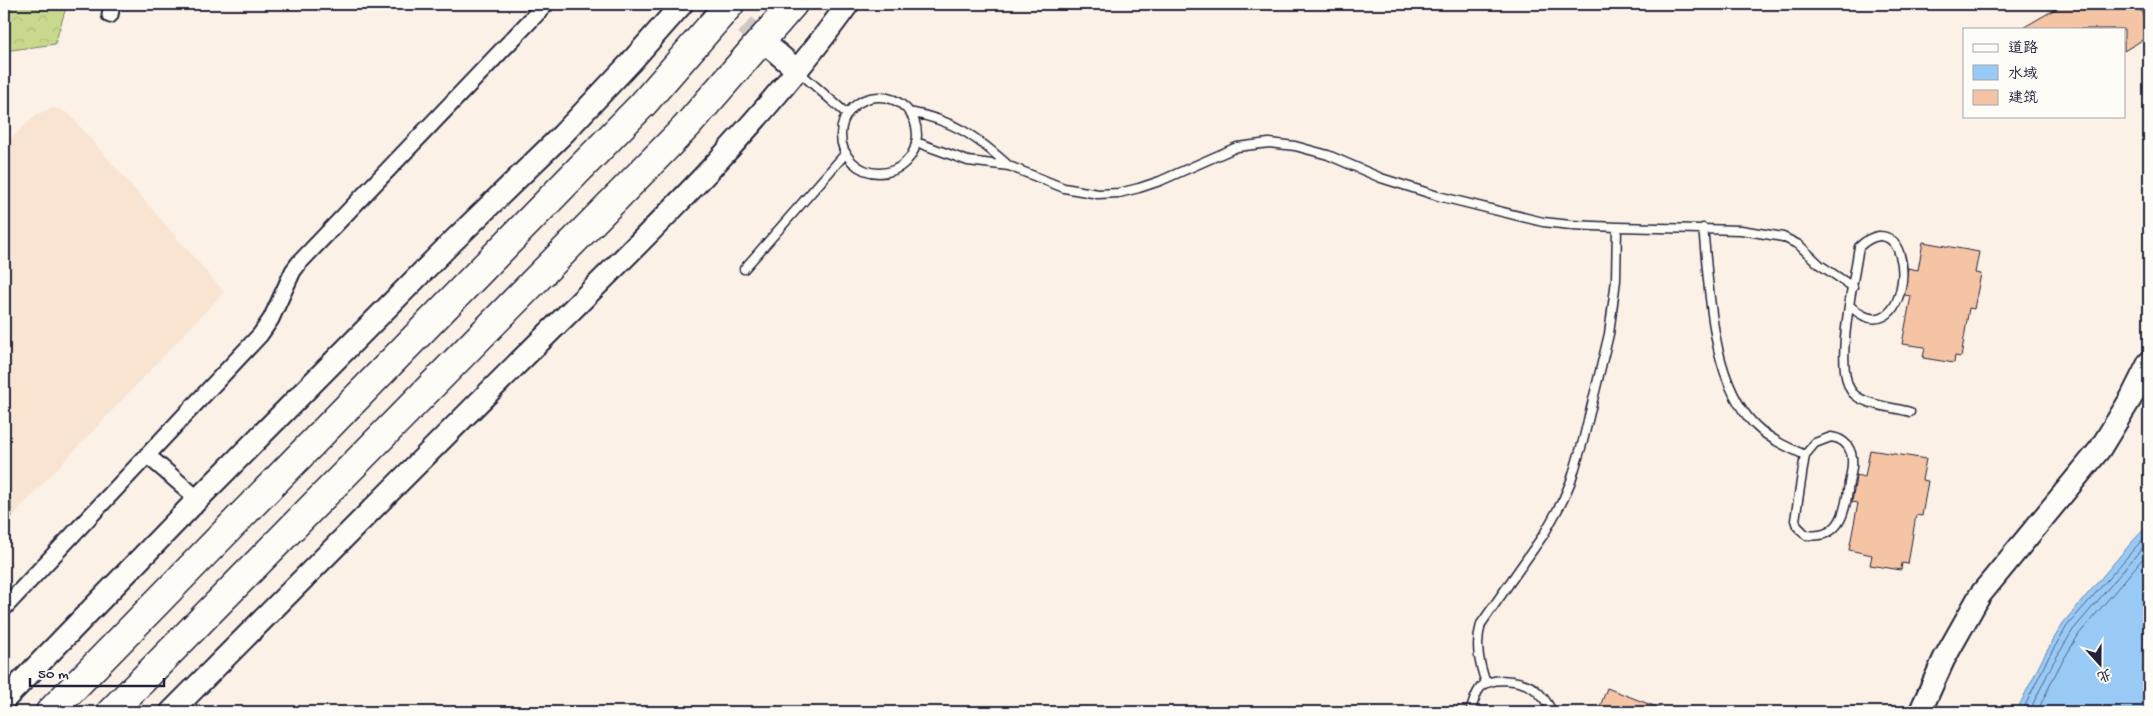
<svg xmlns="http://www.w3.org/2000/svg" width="2153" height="716" font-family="'Gochi Hand','LXGW WenKai TC',sans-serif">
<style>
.built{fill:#f9e4d2}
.forest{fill:url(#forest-crowns);stroke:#757e64}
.pitch{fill:#c8d98d;stroke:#757e64}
.water{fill:#99caf6;stroke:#6987ab}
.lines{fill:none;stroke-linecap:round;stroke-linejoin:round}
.shore{stroke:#526586;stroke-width:1}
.building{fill:#f4c4a4;stroke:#22223b}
.secondary-tunnel{stroke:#d0c8c4;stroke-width:21;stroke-dasharray:21 11;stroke-linecap:butt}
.lane-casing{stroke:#22223b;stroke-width:11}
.street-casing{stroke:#22223b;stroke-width:19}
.secondary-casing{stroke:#22223b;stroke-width:25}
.highway-casing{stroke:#22223b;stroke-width:31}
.lane{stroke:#fdfcf7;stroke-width:8}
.street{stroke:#fdfcf7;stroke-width:15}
.secondary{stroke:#fdfcf7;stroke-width:21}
.highway{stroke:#fdfcf7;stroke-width:28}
</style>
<defs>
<pattern id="forest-crowns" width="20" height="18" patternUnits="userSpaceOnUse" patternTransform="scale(1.25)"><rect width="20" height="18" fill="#c8d98d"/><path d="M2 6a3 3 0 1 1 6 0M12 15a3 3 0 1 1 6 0" fill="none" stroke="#acba7b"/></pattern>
</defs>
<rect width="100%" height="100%" fill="#fbf1e6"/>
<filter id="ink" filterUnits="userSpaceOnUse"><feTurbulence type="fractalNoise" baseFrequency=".02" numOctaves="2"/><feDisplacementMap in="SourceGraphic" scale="10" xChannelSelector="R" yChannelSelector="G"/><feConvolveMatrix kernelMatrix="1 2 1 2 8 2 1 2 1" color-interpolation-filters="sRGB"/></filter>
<g filter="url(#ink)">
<!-- built -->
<path class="built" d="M52,108L60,109L70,115L224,292L4,525V145L37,114Z"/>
<!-- forest -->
<path class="forest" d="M4,4H67L55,44L4,51Z"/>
<!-- pitch -->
<path class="pitch" d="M4,470L11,501L12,517L4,525Z"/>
<!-- water -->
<path class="water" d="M2149,524V712H2016L2043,658L2063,623L2131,543Z"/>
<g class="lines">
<!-- shore -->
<path class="shore" d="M2022,712L2047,660L2067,626L2149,532
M2029,712L2053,663L2073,630L2149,540
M2037,712L2059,667L2079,634L2149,551"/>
</g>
<!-- building -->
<path class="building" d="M2064,4H2137L2149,26V36L2124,51V29H2021Z
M1923,242L1979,252L1975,273L1981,274L1974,309L1969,308L1961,357L1955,356L1954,363L1923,358L1925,347L1902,344L1911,296L1904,295L1908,268L1918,270Z
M1870,450L1926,459L1922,480L1928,481L1922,516L1916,515L1908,564L1902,563L1901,570L1870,565L1872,555L1849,550L1858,503L1852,502L1855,484L1856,475L1865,477Z
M1607,688L1667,711V712H1598Z"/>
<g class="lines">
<!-- secondary-tunnel -->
<path class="secondary-tunnel" d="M721,4L770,47"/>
<!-- lane casing -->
<g class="lane-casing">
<path id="lane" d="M798,71L847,114
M841 135a38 38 0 1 1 76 0a38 38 0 1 1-76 0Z
M909,112C953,120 976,136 1009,166
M916,142L968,161L1009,166L1064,188L1098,194L1119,193L1139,188L1160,181L1237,147L1269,143L1295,146L1328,155L1381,178L1438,196L1543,222L1571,225L1617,227L1741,230L1783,237L1799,245L1820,265L1853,287
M1703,228C1710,289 1710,380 1755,425C1769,439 1787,447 1805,455
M744,269L846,153
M1850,306C1905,357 1920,235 1879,236C1871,237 1865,241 1859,247L1858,252C1854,282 1831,376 1855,395C1866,405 1896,408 1910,412
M1831,437C1840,438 1848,443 1851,453C1854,462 1851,474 1849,483C1846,510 1841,540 1806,535L1797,526L1795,520L1805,455L1815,443Z
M1486,683C1479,663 1475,645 1481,624L1544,534L1563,500L1571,481L1583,441L1609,334L1616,280L1617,227
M1470,712C1473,705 1475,693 1481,687C1493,676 1520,680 1533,688C1541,694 1548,703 1552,712"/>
</g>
<!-- street casing -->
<g class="street-casing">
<path id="street" d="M110,15L112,4
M147,455L198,499
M4,608L260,335L271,319L293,271L299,263L546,4"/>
</g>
<!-- secondary casing -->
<g class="secondary-casing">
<path id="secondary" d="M770,47L797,70
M4,700L198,499L448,246L562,135L630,63L682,4
M171,712C285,597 400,481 515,366C631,251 752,137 848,4
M1920,712L1944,659L1980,595L2100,449L2131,398L2149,362"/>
</g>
<!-- highway casing -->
<g class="highway-casing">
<path id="highway" d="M50,712L643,104L730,4
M111,712L687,126L793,4"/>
</g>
<!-- lane -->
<use href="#lane" class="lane"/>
<!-- street -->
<use href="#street" class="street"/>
<!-- secondary -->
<use href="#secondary" class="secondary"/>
<!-- highway -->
<use href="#highway" class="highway"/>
</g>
</g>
<!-- margin -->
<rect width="2153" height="716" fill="none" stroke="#fdfcf7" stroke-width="20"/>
<rect x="10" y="10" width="2133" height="696" fill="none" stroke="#22223b" stroke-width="2" filter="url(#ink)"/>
<!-- legend -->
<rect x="1963" y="28" width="162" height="90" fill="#fdfcf7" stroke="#a5a5ac"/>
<rect x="1973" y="44" width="25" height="8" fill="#fdfcf7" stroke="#a5a5ac"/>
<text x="2008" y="52" font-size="15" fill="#22223b">道路</text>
<rect x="1973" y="65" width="25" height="15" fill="#99caf6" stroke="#a5a5ac"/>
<text x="2008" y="78" font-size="15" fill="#22223b">水域</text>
<rect x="1973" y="90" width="25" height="15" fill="#f4c4a4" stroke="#a5a5ac"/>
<text x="2008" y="102" font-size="15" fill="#22223b">建筑</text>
<!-- north arrow -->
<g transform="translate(2100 664) rotate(159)" stroke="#fdfcf7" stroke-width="4" paint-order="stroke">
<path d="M0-4L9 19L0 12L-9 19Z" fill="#22223b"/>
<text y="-8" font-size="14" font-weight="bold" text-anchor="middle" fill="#22223b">北</text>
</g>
<!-- scale -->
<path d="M30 678v8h134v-8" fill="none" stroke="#22223b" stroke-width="2.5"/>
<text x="38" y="678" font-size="15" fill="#22223b" stroke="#fdfcf7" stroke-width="4" paint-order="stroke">50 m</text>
</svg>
